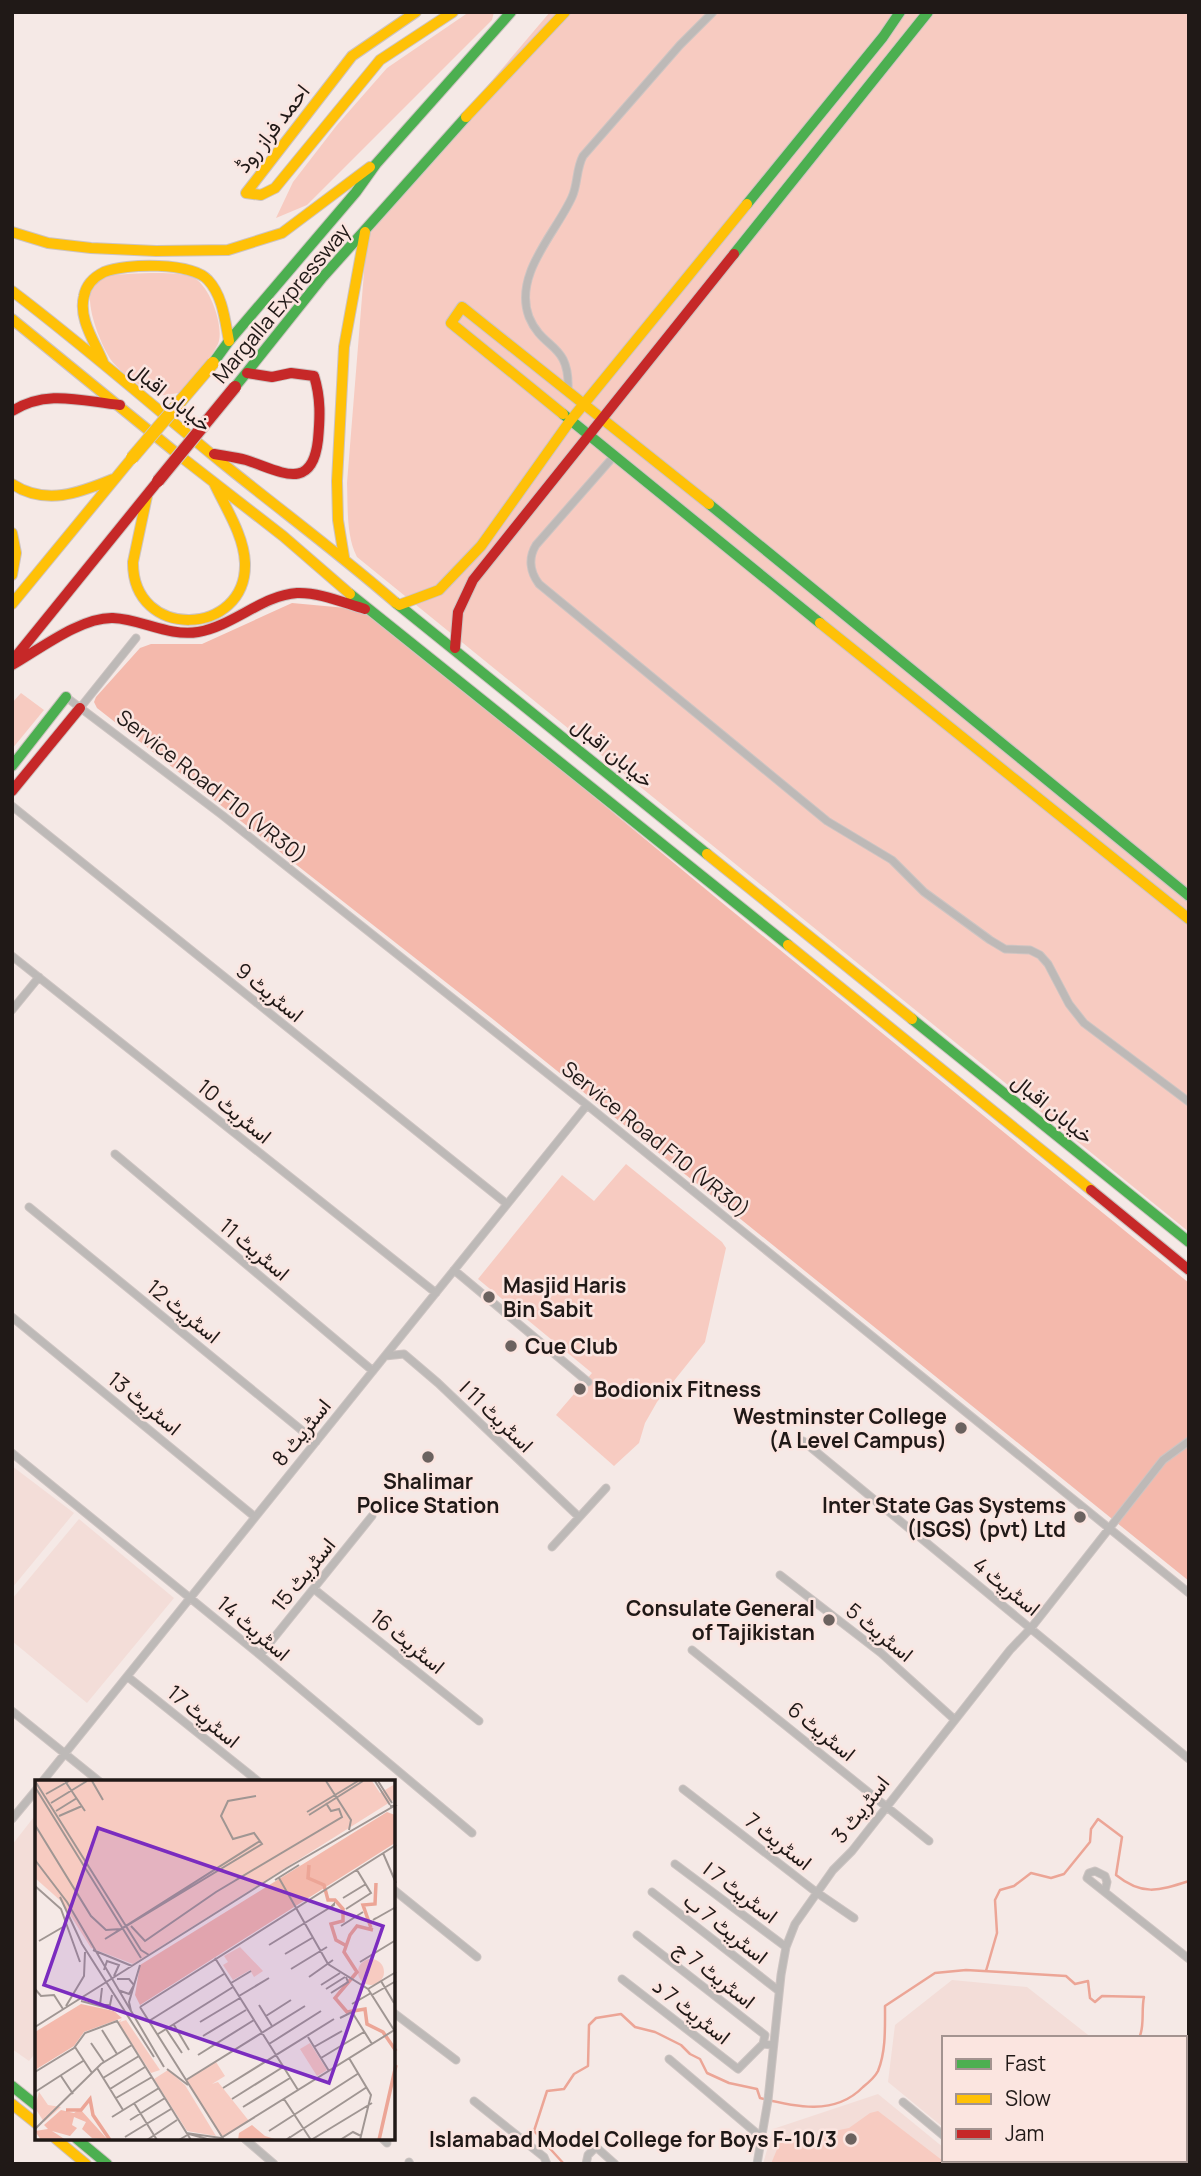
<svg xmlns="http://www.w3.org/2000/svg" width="1201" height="2176" font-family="Manrope,Vazirmatn,sans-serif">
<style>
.built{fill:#f3ddd8}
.green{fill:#f7cbc1}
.forest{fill:#f4b9ac}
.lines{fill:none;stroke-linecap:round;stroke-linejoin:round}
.stream{stroke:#eca596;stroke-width:2.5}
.street-casing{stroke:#cdc4c2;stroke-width:9}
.fast-casing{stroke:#cdc4c2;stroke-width:12}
.slow-casing{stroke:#cdc4c2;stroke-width:12}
.jam-casing{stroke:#cdc4c2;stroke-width:12}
.street{stroke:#bdb9b7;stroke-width:7}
.fast{stroke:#4caf50;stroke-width:10}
.slow{stroke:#ffc107;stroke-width:10}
.jam{stroke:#c62828;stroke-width:10}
.slow-bridge-casing{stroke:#cdc4c2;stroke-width:14;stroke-linecap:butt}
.jam-bridge-casing{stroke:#cdc4c2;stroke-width:14;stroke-linecap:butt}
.slow-bridge{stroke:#ffc107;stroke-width:12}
.jam-bridge{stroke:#c62828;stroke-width:12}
.poi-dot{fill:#6b625f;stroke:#fbe5e0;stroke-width:2.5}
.labels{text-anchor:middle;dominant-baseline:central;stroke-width:5;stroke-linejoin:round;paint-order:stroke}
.street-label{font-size:21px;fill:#201917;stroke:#fbe5e0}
.poi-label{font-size:21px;font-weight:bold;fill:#201917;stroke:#fbe5e0;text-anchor:end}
.inset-river{fill:none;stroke:#eca596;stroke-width:3.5}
.inset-road{fill:none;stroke:#a09693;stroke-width:2}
.view{fill:#7b2cbf;fill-opacity:0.15;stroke:#7b2cbf;stroke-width:3.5}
.inset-edge{fill:none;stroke:#201917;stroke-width:3.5}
</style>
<rect width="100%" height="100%" fill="#f5e9e6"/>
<!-- built -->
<path class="built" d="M12,1466L74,1513L12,1588Z
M79,1519L174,1598L87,1703L12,1641V1599Z
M37,1813V2051L29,2061L12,2049V1845Z
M952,1980L1027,1987L1092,2038H944V2128L888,2082L895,2025Z
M878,2094L944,2148V2160H959L963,2164H763L773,2129Z"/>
<!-- green -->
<path class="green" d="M469,12H494L492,20L307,205L276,218L293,182L337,125L387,68Z
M550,12H1189V1232L357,557C346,536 348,506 347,483L367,235L444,137Z
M110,275C129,274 175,270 192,277C209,283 225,327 218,344C211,359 192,378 182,393C175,393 166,396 160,395C147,394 118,370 111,360C101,345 84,304 92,287C95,280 103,278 110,275Z
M21,693L44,710L12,749V703Z
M626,1164L722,1242L726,1248L705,1342L657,1402L645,1423L639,1443L614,1466L556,1415L592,1373L478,1279L562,1175L594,1201Z
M878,2111L947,2164H771L780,2142L849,2128L870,2113Z"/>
<!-- forest -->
<path class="forest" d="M292,603L368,610L726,906L1189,1283V1581L494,1020L97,708L94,702L96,697L140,648L151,644H202Z"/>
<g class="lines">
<!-- stream -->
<path class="stream" d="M986,1971L997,1933L995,1900L1000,1890L1014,1886L1031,1873L1051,1878L1064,1874L1090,1842L1091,1829L1098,1819L1122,1837L1116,1875C1142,1896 1158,1891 1189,1881
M1185,2087L1189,2085
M564,2164L534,2131L547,2091L564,2089L574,2074L588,2066L589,2025L596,2018L621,2014L635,2027L655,2032L681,2045L690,2054L700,2059L707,2073L729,2083L757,2089L760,2098C795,2107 835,2116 863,2087C868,2083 875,2077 878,2071C886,2051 885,2028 885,2006L935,1973L966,1970L1066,1976L1075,1984L1088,1981L1090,1998L1095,2002L1102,1996L1144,1997C1141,2010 1145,2027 1139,2038"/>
<!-- street casing -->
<g class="street-casing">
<path id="street" d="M568,390C570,342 543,351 529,317C513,274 556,233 572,197C578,184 576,169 583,156L680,45L713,12
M614,456L536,545C528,558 530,572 539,584L827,821L892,860L924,892L990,940L1005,949L1030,950L1040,955L1048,964L1069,1004L1084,1023L1189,1102
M66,697L222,815L587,1105L1189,1593
M80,708L136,638
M12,806L507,1204
M12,956L436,1293
M12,1010L39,977
M115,1154L373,1371
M29,1207L316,1442
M454,1270L588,1382
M12,1317L255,1517
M385,1356L404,1354L438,1383L579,1517
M803,1441L1189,1759
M12,1453L260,1655L472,1833
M552,1547L606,1488
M780,1575L881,1653L954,1719
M314,1589L479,1721
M692,1650L929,1841
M260,1655L372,1516
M128,1677L259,1782
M12,1711L100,1782
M42,1782L587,1105
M683,1789L816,1892L854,1918
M12,1819L37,1789
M675,1864L786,1947
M394,1890L477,1957
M1105,1891L1107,1882L1105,1876L1095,1871L1089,1873L1087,1878L1189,1959
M652,1892L779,1991
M637,1935L765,2035L763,2044
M622,1979L738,2069L763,2044L772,2045
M394,2013L456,2060
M669,2059L761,2137
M474,2101L544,2157L547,2164
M903,2102L944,2136
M245,2139L274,2164
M383,2139L387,2143
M974,2160L978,2164
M409,2162L410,2164
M586,2164L588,2155L596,2147L615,2164
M757,2164L768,2100L781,1975L786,1947L795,1924L833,1870L852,1851L1010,1650L1031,1628L1163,1460L1189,1441"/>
</g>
<!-- fast casing -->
<g class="fast-casing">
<path id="fast" d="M747,204L883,37L900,12
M734,254L928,12
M213,363L229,341L356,192L376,164L511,12
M235,387L322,278L466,117
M563,414L820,623
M709,504L1189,896
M350,594L788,945
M396,603L707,854
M12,766L66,697
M912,1019L1189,1242
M12,2086L37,2106
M77,2139L107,2164"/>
</g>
<!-- slow casing -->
<g class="slow-casing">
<path id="slow" d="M416,12L352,56L246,193L261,195L275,188L380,60L453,12
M466,117L565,12
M12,232L48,243L91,248L156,251L228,250L282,233L370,167
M12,291C86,347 155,408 226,466C283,512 341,555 396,603
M12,319L180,456L283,536L350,594
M103,362C95,342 78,319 84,296C86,285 94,277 104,272C126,263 192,262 208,280C223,296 225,321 229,341
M563,414L451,323L462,307L709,504
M12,484C46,506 79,493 113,479
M147,496L133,562C132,641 247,637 245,563C244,535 225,507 214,483
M12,533L16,553L12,575
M344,557L338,520L337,481L344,347L365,232
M12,604L132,458
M399,605L439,590L481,546L570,421L747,204
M820,623L1189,919
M707,854L912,1019
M788,945L1091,1190
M12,2104L37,2124
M56,2139L86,2164"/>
</g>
<!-- jam casing -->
<g class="jam-casing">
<path id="jam" d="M12,411C47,389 81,401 120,405
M214,454C225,456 236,457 246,460C280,471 312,493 318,440C320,418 321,398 314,376L291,373L272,377L247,373
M455,648L458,612L473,580L734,254
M13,660L158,481
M12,665C40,649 81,617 113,618C141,619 169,637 198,632C233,626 263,595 297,593C319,592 344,603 365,609
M12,791L80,708
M1091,1190L1189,1270"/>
</g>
<!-- street -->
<use href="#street" class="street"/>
<!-- fast -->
<use href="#fast" class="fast"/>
<!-- slow -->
<use href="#slow" class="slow"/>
<!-- jam -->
<use href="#jam" class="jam"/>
<!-- slow-bridge casing -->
<g class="slow-bridge-casing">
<path id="slow-bridge" d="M132,458L213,363"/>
</g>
<!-- jam-bridge casing -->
<g class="jam-bridge-casing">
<path id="jam-bridge" d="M158,481L235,387"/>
</g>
<!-- slow-bridge -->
<use href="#slow-bridge" class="slow-bridge"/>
<!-- jam-bridge -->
<use href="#jam-bridge" class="jam-bridge"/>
</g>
<!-- markers -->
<g class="poi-dot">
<circle cx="489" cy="1297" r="7"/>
<circle cx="511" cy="1346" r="7"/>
<circle cx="580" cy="1389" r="7"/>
<circle cx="961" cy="1428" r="7"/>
<circle cx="428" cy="1457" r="7"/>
<circle cx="1080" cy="1517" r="7"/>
<circle cx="829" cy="1620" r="7"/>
<circle cx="851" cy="2139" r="7"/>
</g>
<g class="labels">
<!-- street labels -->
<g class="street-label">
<text transform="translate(272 128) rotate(-52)">احمد فراز روڈ</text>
<text transform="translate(281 303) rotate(-50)">Margalla Expressway</text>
<text transform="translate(171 396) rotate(39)">خیابان اقبال</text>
<text transform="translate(613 752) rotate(39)">خیابان اقبال</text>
<text transform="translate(212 786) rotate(38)">Service Road F10 (VR30)</text>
<text transform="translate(270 992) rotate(39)">اسٹریٹ 9</text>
<text transform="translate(1053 1108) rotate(39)">خیابان اقبال</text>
<text transform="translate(235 1111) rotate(39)">اسٹریٹ 10</text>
<text transform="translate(656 1139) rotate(39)">Service Road F10 (VR30)</text>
<text transform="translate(255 1249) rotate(40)">اسٹریٹ 11</text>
<text transform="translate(184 1311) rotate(39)">اسٹریٹ 12</text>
<text transform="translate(145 1403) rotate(39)">اسٹریٹ 13</text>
<text transform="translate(497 1416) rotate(44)">اسٹریٹ 11 ا</text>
<text transform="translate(301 1432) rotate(-51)">اسٹریٹ 8</text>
<text transform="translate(303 1574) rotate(-51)">اسٹریٹ 15</text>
<text transform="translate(1007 1586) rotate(39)">اسٹریٹ 4</text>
<text transform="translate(254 1628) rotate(40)">اسٹریٹ 14</text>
<text transform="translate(880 1632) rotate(39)">اسٹریٹ 5</text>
<text transform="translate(408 1641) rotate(39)">اسٹریٹ 16</text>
<text transform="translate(204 1716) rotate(39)">اسٹریٹ 17</text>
<text transform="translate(822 1731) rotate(39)">اسٹریٹ 6</text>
<text transform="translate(860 1809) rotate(-52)">اسٹریٹ 3</text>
<text transform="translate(779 1841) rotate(38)">اسٹریٹ 7</text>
<text transform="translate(741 1892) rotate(37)">اسٹریٹ 7 ا</text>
<text transform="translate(726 1928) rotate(38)">اسٹریٹ 7 ب</text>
<text transform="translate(715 1974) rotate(38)">اسٹریٹ 7 ج</text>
<text transform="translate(692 2011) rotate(38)">اسٹریٹ 7 د</text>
</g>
<!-- poi labels -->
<g class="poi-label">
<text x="503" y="1285" text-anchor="start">Masjid Haris<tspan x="503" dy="24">Bin Sabit</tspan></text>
<text x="525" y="1346" text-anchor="start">Cue Club</text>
<text x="594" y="1389" text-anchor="start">Bodionix Fitness</text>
<text x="947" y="1416">Westminster College<tspan x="947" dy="24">(A Level Campus)</tspan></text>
<text x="428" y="1481" text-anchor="middle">Shalimar<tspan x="428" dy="24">Police Station</tspan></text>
<text x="1066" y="1505">Inter State Gas Systems<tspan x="1066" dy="24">(ISGS) (pvt) Ltd</tspan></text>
<text x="815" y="1608">Consulate General<tspan x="815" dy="24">of Tajikistan</tspan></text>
<text x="837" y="2139">Islamabad Model College for Boys F-10/3</text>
</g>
</g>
<!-- overview -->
<g transform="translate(35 1780)">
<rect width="360" height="360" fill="#f5e9e6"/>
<path d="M0,1H337L345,13L360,4V19L98,184L56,168L27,122L0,98ZM205,167L228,191L219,197L215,190L198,200L188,185L193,182L189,176ZM323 192a13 13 0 1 1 26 0a13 13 0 1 1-26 0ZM87,239L85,242L91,240L125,290L116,293L83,242ZM275,263L292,290L282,296L265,269ZM181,282L190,296L177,304L183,302L214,341L188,358L151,300ZM133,290L150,305L181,356L152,351L119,299ZM4,312L13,325L26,327L9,342L0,328Z" fill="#f7cbc1"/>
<path d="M352,32L360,35V63L105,225L100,215L105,185ZM46,224L79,231L87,238L49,252L39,266L0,290V252ZM45,329L73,360L57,358L47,349L51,342L39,337L37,345L42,348L35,356L17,351L31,360H6L0,351L13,349L9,345L26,330L39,333ZM217,345L230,356L243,360H203L204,353Z" fill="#f4b9ac"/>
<path class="inset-river" d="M274,85L273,98L289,105L293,120H300L308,129V141L296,144L301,160L310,165M336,148L328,125L340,124L341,103M338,150L322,146L315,155L309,172L322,192L300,218L312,232L330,229L332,244L348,252L361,271M31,330H46L55,319L58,335L75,360M344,360L361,285"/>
<path class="inset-road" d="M0,1L106,170L114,175M30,1L50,31M57,1L68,20M291,1L316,40L314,50M340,1L355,25M343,1L357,23M0,7L106,178M11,14L34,1M16,23L52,1M21,31L42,18M272,32L323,1M274,35L328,1M24,36L47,26M0,45L56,136L71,150L86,149M348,73L361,103M0,80L32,122L129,287M244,98L293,184L333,209L359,250M240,100L264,85M0,106L26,129L45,182M25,117L47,164L119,277M308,118L331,104M311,129L336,113L322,90M341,138L338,140L361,127M96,146L110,161L181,112L307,37L304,29L296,31L291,23M306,146L328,132M70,159L227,64L219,53L198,59L186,36L193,21L221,16M70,159L225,61M4,161L28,147M234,165L299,125V124L296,127M58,170L97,186M250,174L277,158M180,178L263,310M325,182L361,160M256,189L292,167M69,190L72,181L84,185L79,196M274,197L298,180M82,199H94L99,205L94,214L83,210M346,201L359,223M196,203L216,191M286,205L305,193M67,208L65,225H75L77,215M0,209L6,216L19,215L28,229M291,209L310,197M333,209L361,192M296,213L313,202L311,197M337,215L361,201M204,216L234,198M46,221L88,232M317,224L336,213M224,225L237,246M31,226L49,196L50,172M105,227L361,65M105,227L189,360M96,231L94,222L105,185M231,236L256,220M305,238L317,232L337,264M114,241L189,194M165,242L205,218M139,245L154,270M0,247L252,88L359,26H355M131,249L147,273M67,250L82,274M123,254L198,207M168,256L211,230M273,257L294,291M56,263L69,282M234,264L286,231M40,267L57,293M279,267L307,251M163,275L219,240M286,278L329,252M314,278L336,315L325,360M62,288L88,330M132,289L153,305M0,292L39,268L50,253L82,241L156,360M26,296L38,314M68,298L104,276M151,300L270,226M188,308L299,239M75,309L110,287M0,312L48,281M81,318L117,297M197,319L248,287M249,319L276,360L337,323M99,323L122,360M208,327L255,298M77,337L124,308M95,340L130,318M0,349L66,284L97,265M234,351L324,293M151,353L186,358L361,249M90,357L136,329M255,357L251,360L332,307M112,360L142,340M144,360L154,354L176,360M305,360L318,352L326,356"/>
<path class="view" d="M63,48L348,146L294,303L9,205Z"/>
<rect width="360" height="360" class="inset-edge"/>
</g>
<!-- border -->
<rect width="1201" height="2176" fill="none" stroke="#201917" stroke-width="28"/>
<!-- legend -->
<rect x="942" y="2036" width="245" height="126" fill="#fbe5e0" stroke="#a39390" stroke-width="2"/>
<rect x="956" y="2059" width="35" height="10" fill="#4caf50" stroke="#a39390" stroke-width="2"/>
<text x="1005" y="2071" font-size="21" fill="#201917">Fast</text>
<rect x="956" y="2094" width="35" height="10" fill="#ffc107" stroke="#a39390" stroke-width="2"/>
<text x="1005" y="2106" font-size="21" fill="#201917">Slow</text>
<rect x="956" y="2129" width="35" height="10" fill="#c62828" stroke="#a39390" stroke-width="2"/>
<text x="1005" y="2141" font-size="21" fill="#201917">Jam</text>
</svg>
